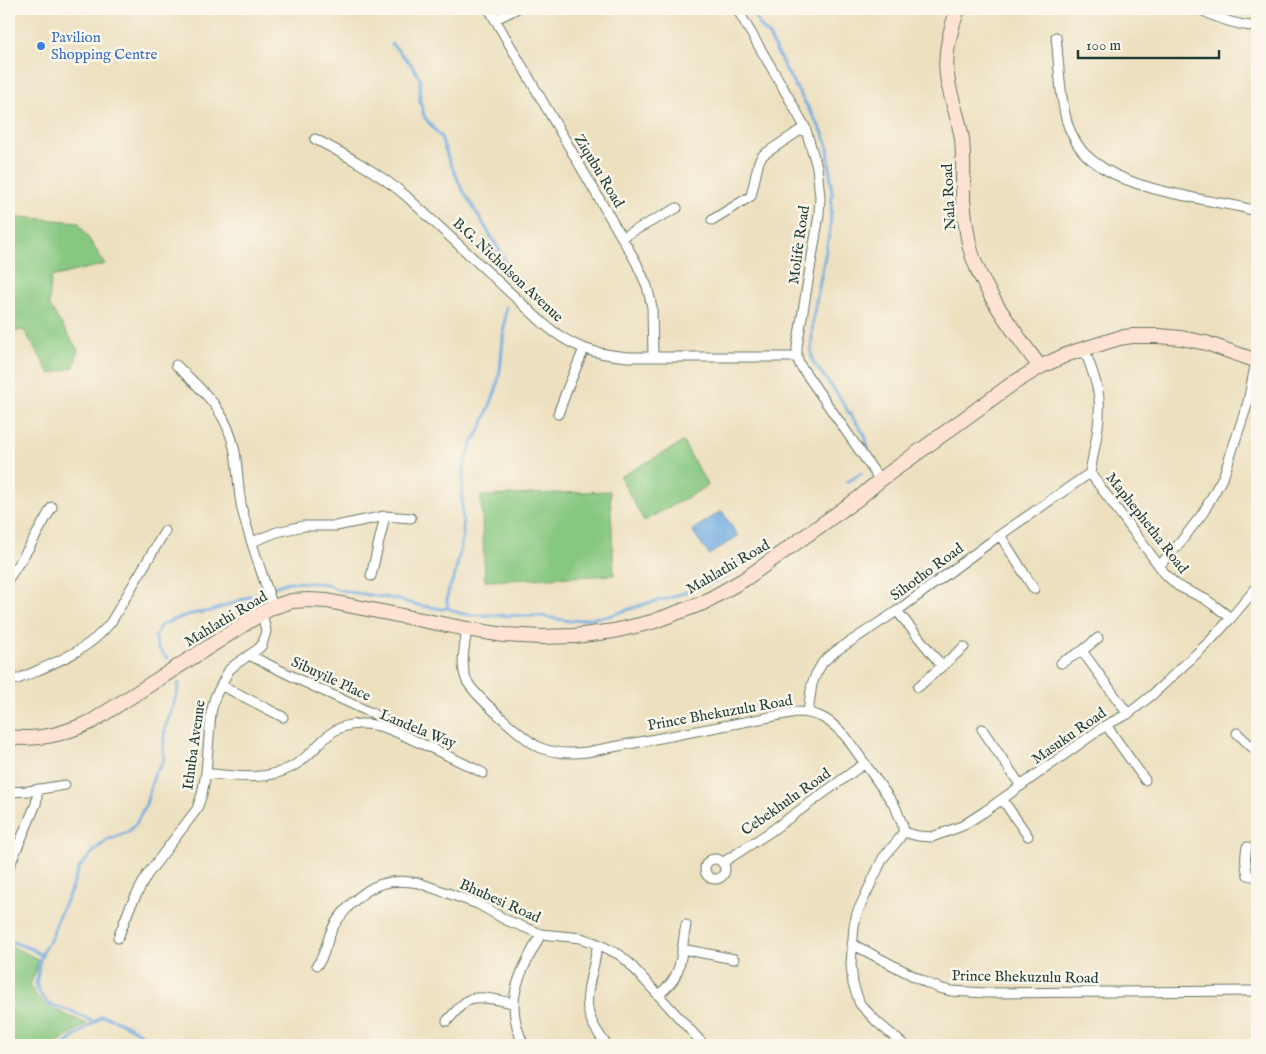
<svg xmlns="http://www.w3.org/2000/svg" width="1266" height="1054" font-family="'IM FELL English',serif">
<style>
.green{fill:#87c880;stroke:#53825a}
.water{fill:#70aae0;stroke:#48748a}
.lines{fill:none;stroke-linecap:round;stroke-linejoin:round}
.stream{stroke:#70aae0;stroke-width:3}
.street-casing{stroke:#677665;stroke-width:11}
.secondary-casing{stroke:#677665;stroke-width:16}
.street{stroke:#fff;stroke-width:9}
.secondary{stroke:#fee3d2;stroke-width:14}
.shop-dot{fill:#3f7fe0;stroke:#fbf7ec;stroke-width:2}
.labels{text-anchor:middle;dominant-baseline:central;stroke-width:5;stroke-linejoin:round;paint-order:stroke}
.shop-label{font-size:15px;fill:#366cbe;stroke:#fbf7ec;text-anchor:start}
.street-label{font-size:15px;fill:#1f3d34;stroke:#fbf7ec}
</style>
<rect width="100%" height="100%" fill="#fbf7ec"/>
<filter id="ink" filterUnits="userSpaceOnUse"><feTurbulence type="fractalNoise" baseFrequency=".02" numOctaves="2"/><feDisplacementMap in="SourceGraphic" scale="10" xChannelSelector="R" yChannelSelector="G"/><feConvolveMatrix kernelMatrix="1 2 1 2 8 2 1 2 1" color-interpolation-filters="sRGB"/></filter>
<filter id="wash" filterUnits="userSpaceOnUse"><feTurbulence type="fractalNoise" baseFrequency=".0096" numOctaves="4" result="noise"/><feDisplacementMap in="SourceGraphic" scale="20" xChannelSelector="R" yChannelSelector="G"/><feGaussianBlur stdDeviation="1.12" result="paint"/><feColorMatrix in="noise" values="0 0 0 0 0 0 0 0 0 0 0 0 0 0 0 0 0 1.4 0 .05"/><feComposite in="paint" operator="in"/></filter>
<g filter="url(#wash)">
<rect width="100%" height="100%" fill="#ede0bf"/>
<!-- green -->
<path class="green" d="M9,216L78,222L105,264L51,277L49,305L78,350L74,367L50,374L24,330L9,332Z
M683,442L708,486L644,521L620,477Z
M610,491L614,575L485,581L481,496Z
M9,945L38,959L35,973L30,985L36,995L47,1006L87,1024L53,1045H9Z"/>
<!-- water -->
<path class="water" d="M722,511L738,536L709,555L692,530Z"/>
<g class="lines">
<!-- stream -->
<path class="stream" d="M751,9L759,24L769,36L787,72L823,133L828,147L832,194L830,230L813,318L811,353L813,362L839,396L847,410L865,435L868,448
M392,44L411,64L420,78V101L425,118L441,137L448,158L461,187L503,256L509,269L512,283
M847,482L862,473
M274,587L289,582L315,583L327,584L336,589L356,593L396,599L417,605L442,609L448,608L459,613L470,615L540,616L570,621L609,616L645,604L670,598L727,577L732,566L738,561
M448,608L447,602L448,591L455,575L463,536L462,495L464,467L471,445L481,428L496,390L500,371L506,307
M167,658L158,648L155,637L160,626L168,622L190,614L211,611L260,593
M9,941L32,949L42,956
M94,1022L73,1012L49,1004L40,994L36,983L38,975L39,964L44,949L52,937L59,915L71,890L79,868L92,853L107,840L128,832L137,822L146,804L155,772L161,766L164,758L163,748L165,729L177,694L179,683
M64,1045L102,1016C123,1021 140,1033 157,1045"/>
</g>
</g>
<g filter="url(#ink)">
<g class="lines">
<!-- street casing -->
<g class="street-casing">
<path id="street" d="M489,9L636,262L647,286L652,307L653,357
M737,9L781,84L805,127L817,167L820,197L819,215L797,347V357L800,365L880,480
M1199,9C1216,18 1237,25 1257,27
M496,19L516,9
M1056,37C1059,63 1060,104 1069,128C1073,137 1078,147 1085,154C1110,179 1153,190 1186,196C1198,199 1209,201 1220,203C1232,205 1246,207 1257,212
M315,139C346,155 377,172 405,195L544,324C571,347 593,354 628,357H797
M712,220L751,196L759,161L763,155L805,127
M622,237L677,208
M1084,349C1090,364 1097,381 1099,398C1101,423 1094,448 1090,473L1166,575L1178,586L1205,599L1215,606L1231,618L1257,587
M176,365C205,393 227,410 235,452C238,470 238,490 242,509C250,542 263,575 273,607
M558,414L568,387L584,349
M1000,535L1034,589
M252,542L277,532L303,526H336L385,516L411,518
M1159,566L1179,544L1203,513L1224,475L1248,402L1256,361
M371,576L385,516
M9,578L30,546L52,507
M897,611L942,666
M467,629C465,645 460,663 466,679C471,693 527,742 541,748C556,754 571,754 587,752L796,712C819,712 830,720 846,737L895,806L903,826V832L899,839L883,858L857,913L854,926L851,964L853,984L860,1004L877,1022L904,1045
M1082,651L1128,714
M249,655L304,682L378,716L383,719L393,730
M1061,663L1082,651L1098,638
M9,681L18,679C51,664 88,652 111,622L165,531
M221,685L283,717
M918,687L964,647
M808,712L812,684L816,674L823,662L836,651L897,611L1000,535L1090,473
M1106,725L1145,780
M982,729L1021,786
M1237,733L1254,749L1257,750
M206,773C236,777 271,782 298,763C322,747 326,725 360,724C381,723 400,734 418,742C440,752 462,762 483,773
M9,792L28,791L65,785
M1002,799L1028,836
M903,832L918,836L932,837L962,826L984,812L1106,725L1128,714L1152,695L1210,641L1231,618
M1247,847C1245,856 1245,866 1248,875L1257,877
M705 869a10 10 0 1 1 20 0a10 10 0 1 1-20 0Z
M722,863L767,834L865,763
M9,867L36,804L38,789
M118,938L130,907L147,875L197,809L202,794L206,773L211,713L215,697L229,670L236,664L258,649L262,645L266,631L262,613
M598,944C596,952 595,960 593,968C584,1002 584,1017 607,1045
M852,944L927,983L939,988L951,991L986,993L1257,991
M682,949L734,959
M317,965C325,956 326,943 331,932C335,921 343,913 351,904C372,883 390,878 419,883L478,904L506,920L541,934L581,938L598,944L620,955L629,963L704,1045
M659,995C664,990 669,986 673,980C683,964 682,943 686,925
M447,1021C454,1014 461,1003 470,999C481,995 502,1001 513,1003
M524,1045C502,1000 520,974 541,934"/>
</g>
<!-- secondary casing -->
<g class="secondary-casing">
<path id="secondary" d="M958,9C950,30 944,53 947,76C950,97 959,118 962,139C964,159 963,180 963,200C964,212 966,226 968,238C975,282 1014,331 1040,367
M9,737C40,741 62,734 91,722L262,613L273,607L292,601L308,600L327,601L467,629L504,635L541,637L575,636L614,631L652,622L703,603L745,579L859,498L880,480L1012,384L1040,367L1068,354L1119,338L1132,336H1158L1181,338L1206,343L1257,361"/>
</g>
<!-- street -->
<use href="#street" class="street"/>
<!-- secondary -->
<use href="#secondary" class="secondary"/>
</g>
</g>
<!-- markers -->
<circle class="shop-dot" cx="41" cy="46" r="5"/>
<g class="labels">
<!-- shop labels -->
<g class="shop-label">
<text x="51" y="37">Pavilion<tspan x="51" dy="17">Shopping Centre</tspan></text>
</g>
<!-- street labels -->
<g class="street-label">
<text transform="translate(599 171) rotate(59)">Ziqubu Road</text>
<text transform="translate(949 197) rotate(-93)">Nala Road</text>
<text transform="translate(799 245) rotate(-82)">Molife Road</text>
<text transform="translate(508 270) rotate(43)">B.G. Nicholson Avenue</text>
<text transform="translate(1147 523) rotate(52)">Maphephetha Road</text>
<text transform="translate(728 567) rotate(-30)">Mahlathi Road</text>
<text transform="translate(927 572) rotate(-36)">Sihotho Road</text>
<text transform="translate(226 619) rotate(-31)">Mahlathi Road</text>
<text transform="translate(331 679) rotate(25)">Sibuyile Place</text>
<text transform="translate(720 713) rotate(-10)">Prince Bhekuzulu Road</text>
<text transform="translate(418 729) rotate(22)">Landela Way</text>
<text transform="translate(1069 736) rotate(-35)">Masuku Road</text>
<text transform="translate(194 745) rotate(-82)">Ithuba Avenue</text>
<text transform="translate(786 802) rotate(-35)">Cebekhulu Road</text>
<text transform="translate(500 901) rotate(24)">Bhubesi Road</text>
<text transform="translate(1025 977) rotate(1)">Prince Bhekuzulu Road</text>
</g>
</g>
<!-- margin -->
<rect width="1266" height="1054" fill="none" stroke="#fbf7ec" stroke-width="30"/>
<!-- scale -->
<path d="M1078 50v8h141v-8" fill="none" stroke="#1f3d34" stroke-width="2.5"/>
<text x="1086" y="50" font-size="15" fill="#1f3d34" stroke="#fbf7ec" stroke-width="4" paint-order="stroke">100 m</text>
</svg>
